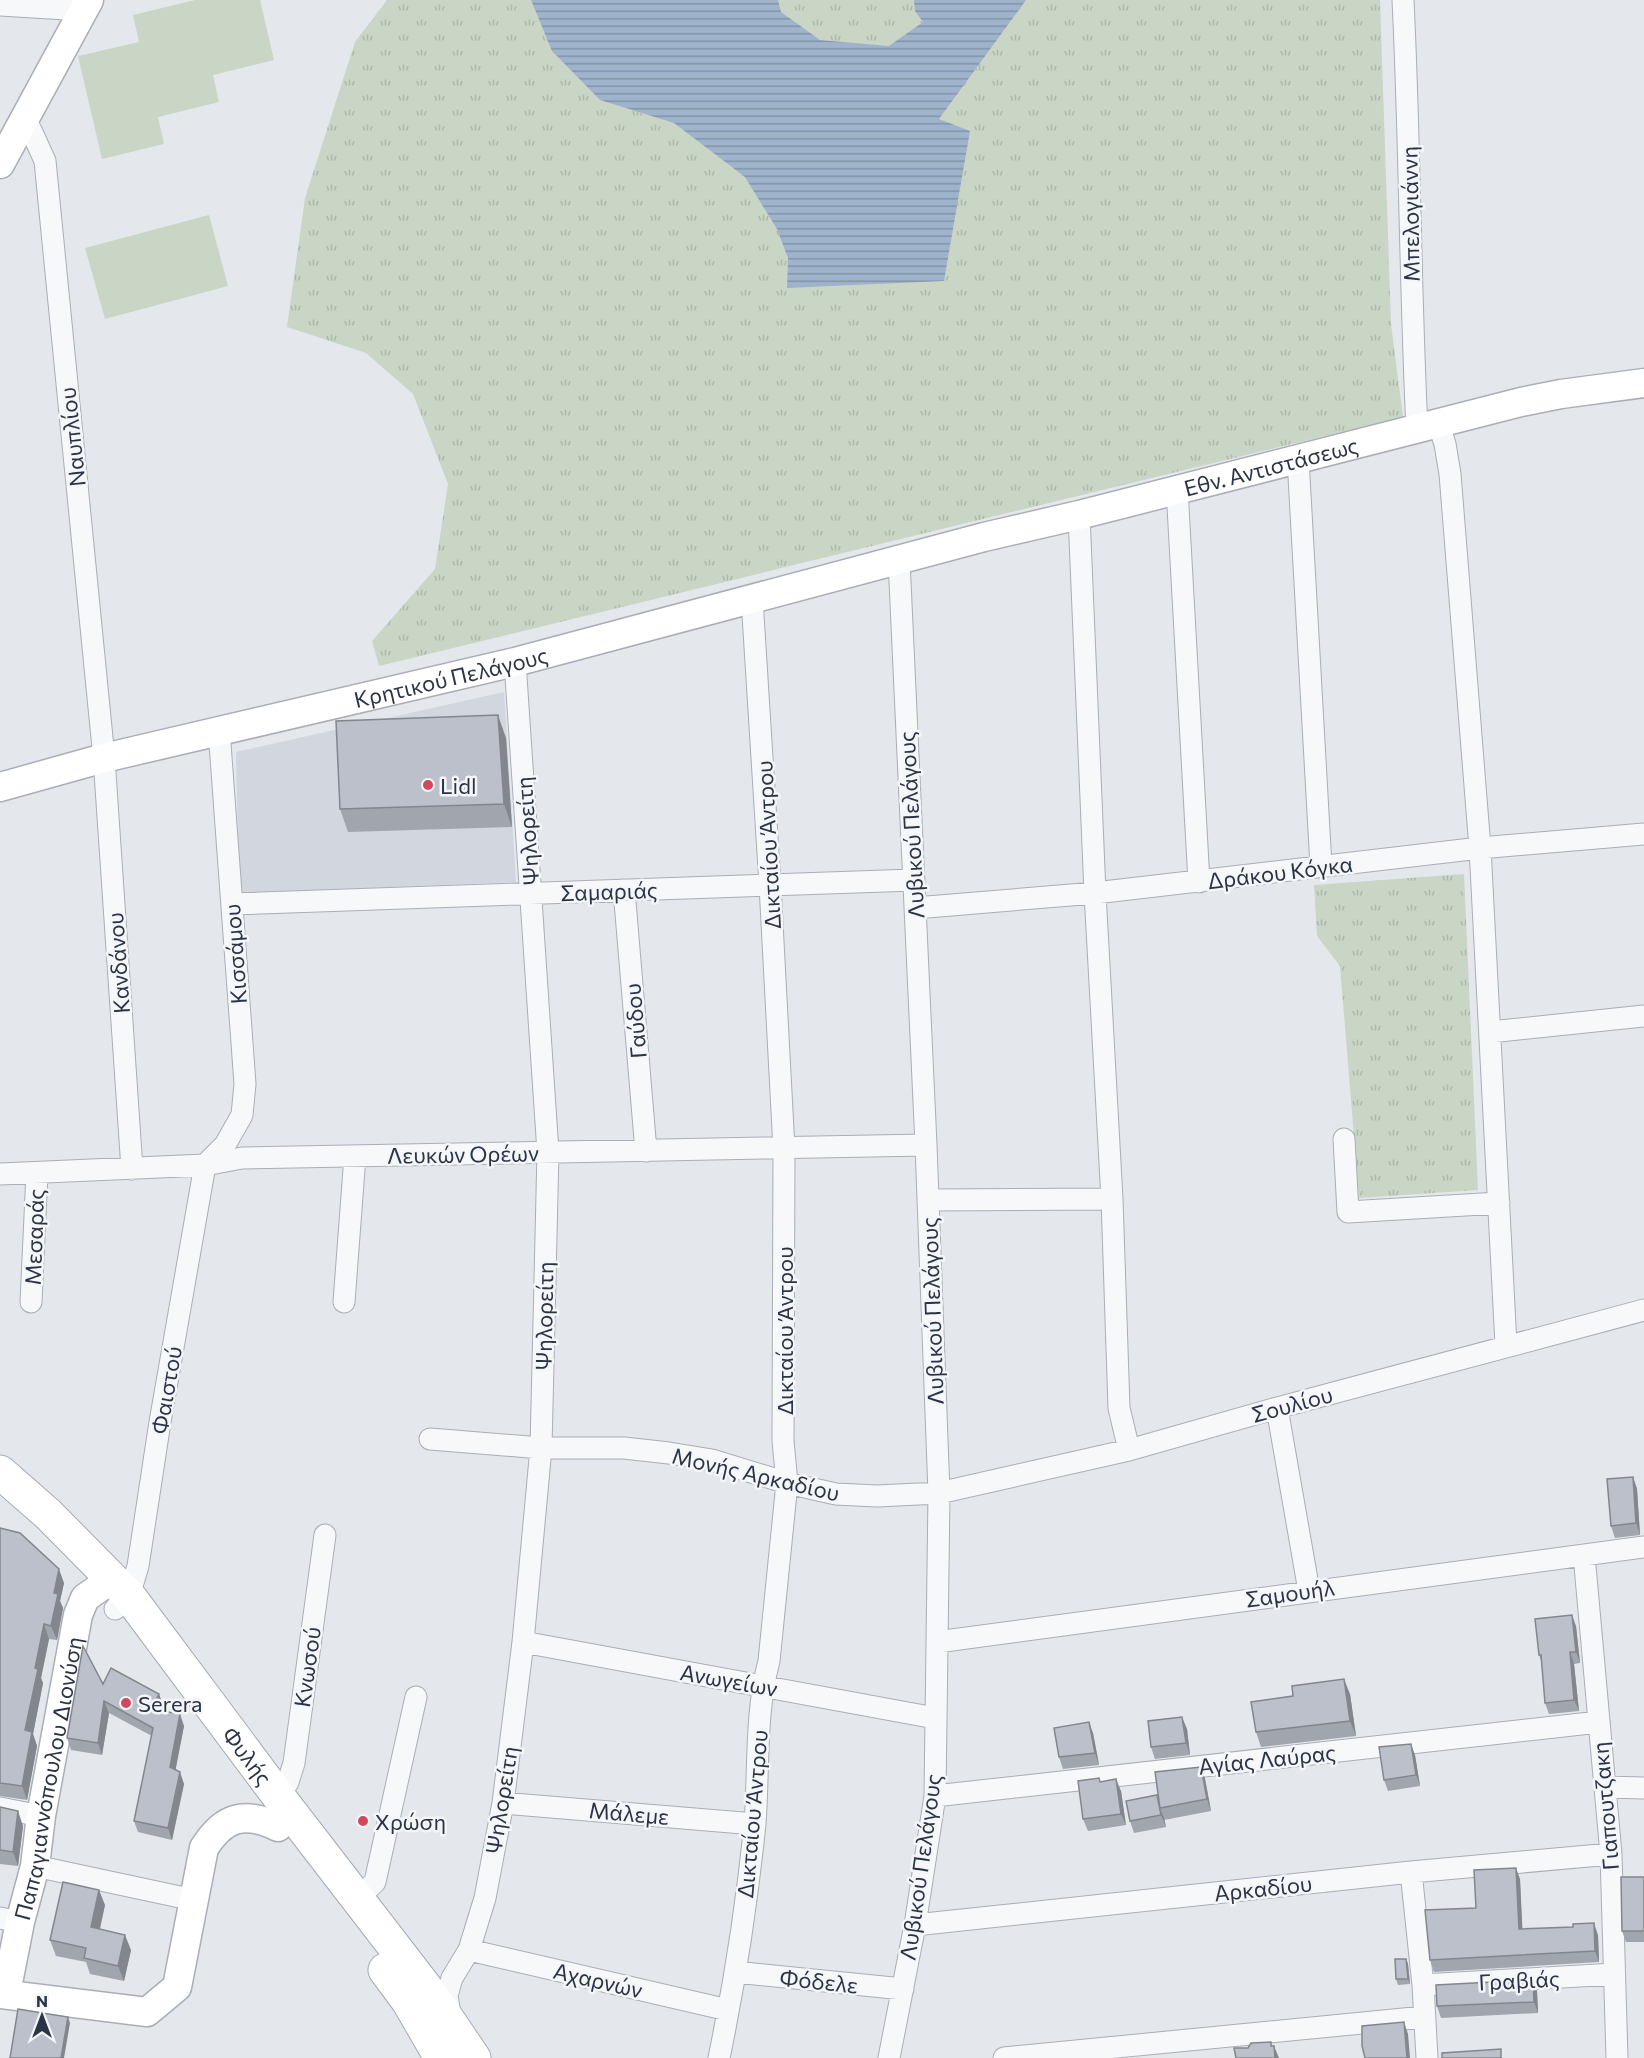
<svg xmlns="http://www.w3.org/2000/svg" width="1644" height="2058" font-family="Commissioner,sans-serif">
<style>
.built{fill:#d2d6de}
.grass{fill:url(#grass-tufts)}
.garden{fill:#c9d6c5}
.water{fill:url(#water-rules)}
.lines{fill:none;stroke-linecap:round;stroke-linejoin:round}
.street-casing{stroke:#a9aeb7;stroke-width:23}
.secondary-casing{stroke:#a9aeb7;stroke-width:31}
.primary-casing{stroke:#a3abb8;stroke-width:35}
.street{stroke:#f7f8fa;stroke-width:21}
.secondary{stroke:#fff;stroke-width:28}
.primary{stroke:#fff;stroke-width:33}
.wall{fill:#a1a5ae}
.shaded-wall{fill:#83868d}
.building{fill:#bbc0ca;stroke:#83868d;stroke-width:1.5}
.poi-dot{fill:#d1495b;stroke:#f4f6f9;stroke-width:2}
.labels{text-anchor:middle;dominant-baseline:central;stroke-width:5;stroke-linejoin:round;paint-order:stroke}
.street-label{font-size:22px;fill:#2b3445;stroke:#f4f6f9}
.poi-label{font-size:22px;fill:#2b3445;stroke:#f4f6f9;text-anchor:start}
</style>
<defs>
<pattern id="grass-tufts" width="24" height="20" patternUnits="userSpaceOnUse" patternTransform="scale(1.5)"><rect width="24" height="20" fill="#c9d6c5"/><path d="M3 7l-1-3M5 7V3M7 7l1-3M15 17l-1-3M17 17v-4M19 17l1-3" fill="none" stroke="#adb8ab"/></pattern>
<pattern id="water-rules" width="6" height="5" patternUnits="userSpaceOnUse" patternTransform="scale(1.5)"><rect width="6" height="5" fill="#9fb4cc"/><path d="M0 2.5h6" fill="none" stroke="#8293a7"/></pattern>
</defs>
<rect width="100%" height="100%" fill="#e4e7ec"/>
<!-- built -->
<path class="built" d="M504,692L516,882L239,893L236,752Z"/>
<!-- grass -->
<path class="grass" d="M387,0H1380L1391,324L1403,417L379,666L372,641L435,569L448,484L413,394L366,353L287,327L305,198L355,42Z
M1464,874L1478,1190L1359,1198L1340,966L1317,936L1314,885Z"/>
<!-- garden -->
<path class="garden" d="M195,0H260L274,60L213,75L219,102L158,117L164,144L102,159L78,56L139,42L133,15Z
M209,215L228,286L105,319L85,248Z"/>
<!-- water -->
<path class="water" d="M531,0H778L781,12L820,40L889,46L923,22L915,11L914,0H1026L939,119L970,131L944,281L787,288L788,258L777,229L745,177L674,123L600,100L552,51Z"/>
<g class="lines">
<!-- street casing -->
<g class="street-casing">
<path id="street" d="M1403,0C1410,143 1410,286 1417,429
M0,5L83,10
M21,125L31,130L45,161L104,758L132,1169
M1438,423L1445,444L1450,474L1480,848L1506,1345
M1298,459L1321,866
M1177,489L1199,882
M1079,515L1095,893L1112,1199L1119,1408L1129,1450
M624,890L646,1151
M232,904L914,880
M915,908L1095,893L1480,848L1644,834
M1490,1032L1644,1016
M1344,1139L1348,1212L1499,1203
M0,1174L205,1165L242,1158L926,1145
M928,1200L1112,1199
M31,1302L37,1173
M344,1302L355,1156
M1277,1408L1309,1591
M430,1439L541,1448H624L669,1453L712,1460L787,1483L836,1494L877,1496L939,1493L1129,1450L1277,1408L1644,1310
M1584,1555L1611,1854L1617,2058
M115,1609L129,1596L138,1566L160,1422L205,1165L225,1145L242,1115L245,1084L219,730
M523,1642L935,1718
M937,1642L1644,1547
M1605,1787L1644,1788
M935,1796L1599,1722
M279,1797L288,1782L294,1763L325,1535
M503,1803L755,1824
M0,1808L41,1816
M35,1866L194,1900
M1411,1872L1423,1985L1427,2058
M357,1899L375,1882L416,1697
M0,1918L20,1922
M915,1925L1411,1872L1611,1854
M469,1950L728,2010
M735,1972L903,1989
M1423,1985L1614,1974
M451,2019L447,1996L452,1978L469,1950L485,1898L503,1803L523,1642L541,1448L548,1152L515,662
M719,2058C735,1981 747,1902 755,1824C759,1770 755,1713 769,1661L787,1483L783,1441L784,1149L770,885L752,599
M889,2058L915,1925L935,1796L939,1493L926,1145L899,560
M1004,2058L1424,2017"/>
</g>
<!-- secondary casing -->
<g class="secondary-casing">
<g id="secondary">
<path d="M0,164L89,0"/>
<path id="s1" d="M0,787L104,758L515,662L984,537L1079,515L1521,402L1561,394L1644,383"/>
<path id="s2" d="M6,1993L20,1922L35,1866L41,1816L78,1615L85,1598L113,1578"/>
<path d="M0,1994L147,2012L177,1987L204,1848C224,1816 245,1811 278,1827"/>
</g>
</g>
<!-- primary casing -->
<g class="primary-casing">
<g id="primary">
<path id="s3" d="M0,1472L49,1515L129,1596L279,1797L430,1993L474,2058"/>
<path d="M385,1970L408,2001L441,2058"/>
</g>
</g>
<!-- street -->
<use href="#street" class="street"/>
<!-- secondary -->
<use href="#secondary" class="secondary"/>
<!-- primary -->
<use href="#primary" class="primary"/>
</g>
<!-- wall -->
<path class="wall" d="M506,738L512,827L348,832L340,809Z
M1633,1477L1637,1489L1640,1535L1615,1538L1611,1526Z
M0,1528L64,1583L60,1601L63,1608L57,1640L49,1639L41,1678L43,1683L33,1734L37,1746L27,1800L0,1796Z
M1576,1626L1580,1663L1574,1664L1579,1711L1549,1714L1545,1703L1542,1663L1539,1655Z
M103,1684L159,1694L163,1706L160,1711L184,1726L175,1770L184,1784L172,1840L138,1832L134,1821L152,1736L109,1713L102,1755L71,1750L67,1738Z
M1350,1694L1356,1736L1261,1747L1256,1732Z
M1187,1729L1190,1755L1155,1759L1151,1747Z
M1093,1733L1099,1765L1063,1769L1059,1757Z
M1415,1755L1420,1786L1388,1791L1384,1780Z
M1201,1767L1205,1779L1211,1811L1164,1820V1818L1166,1827L1134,1833L1130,1821L1157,1795Z
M1099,1778L1100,1782L1121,1791L1126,1825L1088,1831L1083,1819Z
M0,1807L23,1826L18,1866L0,1864Z
M1644,1877V1942H1626L1622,1931Z
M1520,1879L1522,1929L1598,1935L1599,1962L1434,1972L1430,1960L1476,1908Z
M105,1905L99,1929L131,1950L124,1981L90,1974L86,1962L56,1956L50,1940Z
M1406,1959L1408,1964L1410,1984L1398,1985L1396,1979Z
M1537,1991L1538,2013L1441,2018L1437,2006Z"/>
<!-- shaded-wall -->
<path class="shaded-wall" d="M498,715L506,738L512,827L504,804Z
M1633,1477L1637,1489L1640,1535L1636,1523Z
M59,1569L64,1583L60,1601L63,1608L57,1640L51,1626L54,1593Z
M1572,1615L1576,1626L1580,1663L1576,1652Z
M44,1624L49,1639L41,1678L43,1683L33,1734L37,1746L27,1800L22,1786L25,1730L35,1668Z
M1570,1652L1574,1664L1579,1711L1574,1700Z
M1344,1679L1350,1694L1356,1736L1350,1721Z
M159,1694L163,1706L155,1720L151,1709Z
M104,1701L109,1713L102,1755L98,1743Z
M180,1714L184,1726L174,1778L170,1767Z
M1182,1717L1187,1729L1190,1755L1186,1743Z
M1089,1722L1093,1733L1099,1765L1095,1753Z
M1411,1744L1415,1755L1420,1786L1416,1775Z
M1201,1767L1205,1779L1211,1811L1207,1799Z
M180,1772L184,1784L172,1840L168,1828Z
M1116,1779L1121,1791L1126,1825L1121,1814Z
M1160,1808L1164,1818L1166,1827L1161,1815Z
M18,1811L23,1826L18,1866L13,1852Z
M1516,1868L1520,1879L1523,1941L1519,1929Z
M99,1890L105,1905L97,1943L91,1927Z
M1594,1923L1598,1935L1599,1962L1595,1951Z
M125,1935L131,1950L124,1981L118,1966Z
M1406,1959L1408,1964L1410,1984L1408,1979Z
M1533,1980L1537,1991L1538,2013L1534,2002Z
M68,2017L70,2023L64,2058H61Z
M1404,2022L1408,2034L1410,2058H1407Z
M1274,2046L1279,2058H1275Z"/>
<!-- building -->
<path class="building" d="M498,715L504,804L340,809L336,721Z
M1633,1477L1636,1523L1611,1526L1607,1479Z
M0,1528L20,1533L59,1569L54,1593L58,1594L51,1626L44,1624L35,1668L38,1669L25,1730L32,1732L22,1786L0,1783Z
M1572,1615L1576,1652H1570L1574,1700L1545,1703L1541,1655H1539L1535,1619Z
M83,1646L103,1684L111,1668L159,1694L151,1709L180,1714L170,1767L180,1772L168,1828L134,1821L153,1728L104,1701L98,1743L67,1738Z
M1344,1679L1350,1721L1256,1732L1251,1702L1293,1696L1292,1686Z
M1182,1717L1186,1743L1151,1747L1148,1721Z
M1089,1722L1095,1753L1059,1757L1054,1728Z
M1411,1744L1416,1775L1384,1780L1379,1747Z
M1201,1767L1207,1799L1160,1808L1155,1772Z
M1099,1778L1100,1782L1116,1779L1121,1814L1083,1819L1078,1781Z
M1157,1795L1161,1815L1130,1821L1126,1801Z
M0,1807L18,1811L13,1852L0,1850Z
M1516,1868L1519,1929L1573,1927V1924L1594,1923L1595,1951L1430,1960L1425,1910L1476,1908L1474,1870Z
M1621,1877H1644V1931H1622Z
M63,1882L99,1890L91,1927L125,1935L118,1966L84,1958L86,1948L50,1940Z
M1395,1959H1406L1408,1979H1396Z
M1533,1980L1534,2002L1437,2006L1436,1985Z
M18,2009L68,2017L61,2058H10Z
M1404,2022L1407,2058H1365L1362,2046V2026Z
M1271,2042V2046H1274L1275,2058H1236L1234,2048H1248L1251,2043Z
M1501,2049V2058H1442V2053Z"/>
<!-- markers -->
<g class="poi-dot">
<circle cx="428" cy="785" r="6"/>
<circle cx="126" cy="1703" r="6"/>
<circle cx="363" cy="1821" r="6"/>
</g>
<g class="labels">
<!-- street labels -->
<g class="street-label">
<text transform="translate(1410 214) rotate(-91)">Μπελογιάννη</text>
<text transform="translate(72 437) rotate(-96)">Ναυπλίου</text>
<text stroke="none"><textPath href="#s1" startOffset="1311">Εθν. Αντιστάσεως</textPath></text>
<text stroke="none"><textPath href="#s1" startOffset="464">Κρητικού Πελάγους</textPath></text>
<text transform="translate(911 825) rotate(-93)">Λυβικού Πελάγους</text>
<text transform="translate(527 831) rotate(-94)">Ψηλορείτη</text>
<text transform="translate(768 845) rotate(-93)">Δικταίου Άντρου</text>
<text transform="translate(1280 872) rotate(-7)">Δράκου Κόγκα</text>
<text transform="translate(609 891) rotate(-2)">Σαμαριάς</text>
<text transform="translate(235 954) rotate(-94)">Κισσάμου</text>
<text transform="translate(118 963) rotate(-94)">Κανδάνου</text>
<text transform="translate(635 1021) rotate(-95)">Γαύδου</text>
<text transform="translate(463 1154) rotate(-1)">Λευκών Ορέων</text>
<text transform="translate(34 1237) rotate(-88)">Μεσαράς</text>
<text transform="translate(932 1311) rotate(-92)">Λυβικού Πελάγους</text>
<text transform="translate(544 1316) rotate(-89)">Ψηλορείτη</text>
<text transform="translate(784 1331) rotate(-90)">Δικταίου Άντρου</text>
<text transform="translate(166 1390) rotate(-80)">Φαιστού</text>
<text transform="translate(1292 1404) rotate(-15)">Σουλίου</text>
<text transform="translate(756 1474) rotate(13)">Μονής Αρκαδίου</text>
<text transform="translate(1290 1593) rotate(-8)">Σαμουήλ</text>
<text transform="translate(307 1667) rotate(-82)">Κνωσού</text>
<text transform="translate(729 1680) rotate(10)">Ανωγείων</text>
<text stroke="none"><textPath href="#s3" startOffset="378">Φυλής</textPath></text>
<text transform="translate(1267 1759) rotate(-6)">Αγίας Λαύρας</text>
<text stroke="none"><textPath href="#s2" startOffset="219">Παπαγιαννόπουλου Διονύση</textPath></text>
<text transform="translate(501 1800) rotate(-81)">Ψηλορείτη</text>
<text transform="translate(1605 1806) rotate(-95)">Γιαπουτζακη</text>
<text transform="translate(629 1813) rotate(5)">Μάλεμε</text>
<text transform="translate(752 1814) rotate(-85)">Δικταίου Άντρου</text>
<text transform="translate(920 1867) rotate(-82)">Λυβικού Πελάγους</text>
<text transform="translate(1263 1888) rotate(-6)">Αρκαδίου</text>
<text transform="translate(598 1980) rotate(13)">Αχαρνών</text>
<text transform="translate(1519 1980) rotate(-3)">Γραβιάς</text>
<text transform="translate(819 1981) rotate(6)">Φόδελε</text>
</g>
<!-- poi labels -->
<g class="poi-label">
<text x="440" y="785">Lidl</text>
<text x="138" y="1703">Serera</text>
<text x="375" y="1821">Χρώση</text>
</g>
</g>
<!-- north arrow -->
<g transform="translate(42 2016)" stroke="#f4f6f9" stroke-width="4.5" paint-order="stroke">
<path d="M0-4.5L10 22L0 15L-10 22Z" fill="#2b3445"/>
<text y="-9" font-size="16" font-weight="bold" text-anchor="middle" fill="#2b3445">N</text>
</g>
</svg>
